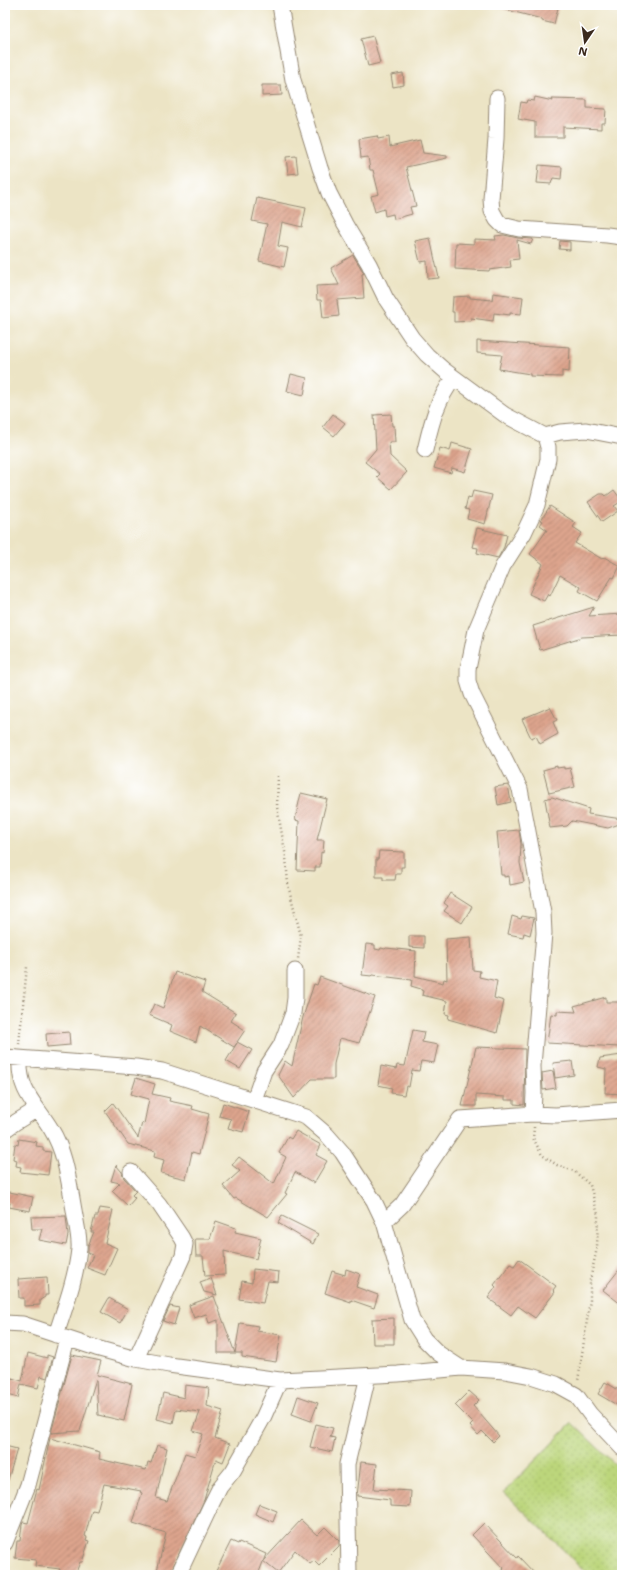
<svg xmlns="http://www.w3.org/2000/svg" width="627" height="1580" font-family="'Shantell Sans',sans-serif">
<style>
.park{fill:url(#park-dots);stroke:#7c804c}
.building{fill:url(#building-hatch)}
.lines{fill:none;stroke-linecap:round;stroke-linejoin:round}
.minor-casing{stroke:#948772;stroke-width:17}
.path{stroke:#948772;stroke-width:2.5;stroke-dasharray:1 3;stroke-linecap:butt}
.minor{stroke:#fff;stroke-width:15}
</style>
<defs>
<pattern id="park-dots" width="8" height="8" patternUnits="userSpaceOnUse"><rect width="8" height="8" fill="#bcd67b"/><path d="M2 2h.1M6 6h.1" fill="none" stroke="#a2b86a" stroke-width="1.8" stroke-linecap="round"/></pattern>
<pattern id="building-hatch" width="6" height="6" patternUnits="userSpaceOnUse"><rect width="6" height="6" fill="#dda48d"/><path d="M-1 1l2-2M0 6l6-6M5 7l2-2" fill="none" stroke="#b48673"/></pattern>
</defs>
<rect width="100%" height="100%" fill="#fff"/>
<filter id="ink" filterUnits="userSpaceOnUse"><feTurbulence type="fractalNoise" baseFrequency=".025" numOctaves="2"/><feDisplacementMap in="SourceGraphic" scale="8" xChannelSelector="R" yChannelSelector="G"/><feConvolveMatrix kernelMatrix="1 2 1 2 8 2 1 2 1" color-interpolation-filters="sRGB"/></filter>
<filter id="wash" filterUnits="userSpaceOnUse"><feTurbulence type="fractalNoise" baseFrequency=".012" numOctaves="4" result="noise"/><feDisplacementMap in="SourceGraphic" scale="16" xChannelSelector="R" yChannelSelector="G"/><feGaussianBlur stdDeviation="0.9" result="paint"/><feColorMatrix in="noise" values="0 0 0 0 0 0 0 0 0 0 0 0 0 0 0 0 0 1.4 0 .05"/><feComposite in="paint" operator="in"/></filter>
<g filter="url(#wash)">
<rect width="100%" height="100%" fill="#ece4c5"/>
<!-- park -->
<path class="park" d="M572,1423L622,1471V1575H589L504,1492Z"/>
<g id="blocks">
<!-- building -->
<path class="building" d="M504,5H542L558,8L554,24L542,21V19L503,9Z
M373,36L380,63L368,66L361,39Z
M403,73L404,85L393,87L391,75Z
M262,85H281L282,95L262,96Z
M535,97L553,101L552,99L587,100V108L606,109L605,123H601V129L563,127V137H535V122L518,119L521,102L526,103L527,100L534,101Z
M377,136L378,139L389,137L390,147L420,140L423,153L447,156V158L406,167L416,206L410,207L412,214L394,219L393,214L385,216L384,209L375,212L371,196L379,194L373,170H370L368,157L361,158L359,139Z
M296,156L298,173L288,174L286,157Z
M539,165L562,167L561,179L553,178L551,184L537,183Z
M257,198L306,208L302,227L282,222L278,246L288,248L284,267L259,261L267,224L252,221Z
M504,235L518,238L533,239L531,244L517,240L519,259L510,260L511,267L489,270V271L455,269L456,243L474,244V239L496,240L495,236Z
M430,238L434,256L439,278L428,279L427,261L420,262L415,241Z
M560,241L570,242V250L559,249Z
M353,255L364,273L362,274L364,298L337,300L339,316L323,318L321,300H317L316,286L339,285L331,268Z
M493,293L523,297L521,314L510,313V315L494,313L493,321L471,318V321L454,322V312H452L453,297L470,296V298L492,300Z
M477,341L570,347L569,372L562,371V377L530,376V374L499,369L502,355L477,353Z
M291,374L307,378L304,395L287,391Z
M333,414L345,423L334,436L323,427Z
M391,414L392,426H394L395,442H389L390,456L407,472L391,489L377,477L380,474L365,462L376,449L374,415Z
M452,443L472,449L465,472L452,468L451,473L434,468L440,448L450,451Z
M614,490L622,501L614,506L618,511L602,522L588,502L600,494H604L606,496Z
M473,491L492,495L485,524L467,519L469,510L465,509L468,497L471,498Z
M550,506L576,523L573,527L582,533L575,543L602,559L604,557L620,566L614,578L612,577L597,601L579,591L581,587L560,575L550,596L548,594L544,601L529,594L543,564L530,554L547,530L540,525L543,521L541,520Z
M477,528L507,535L504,547L498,558L477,553L478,548L472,547Z
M594,607L589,616L622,614V635L582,637L540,650L533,626Z
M550,707L557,720L553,722L558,734L540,744L536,736L531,738L522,719Z
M557,766V768L564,767V769L570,768L575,787L549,793L543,770Z
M508,785L511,802L498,805L495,787Z
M301,793L327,799L317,840H324L323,853L321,852L320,867H315V871L297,870L299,821L295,820Z
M552,797L589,809L588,814L622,819V823L608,828L572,821L567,826L550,828L545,799Z
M519,830L521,844L520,863L524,882L510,885L509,876L504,877V875H501L497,832Z
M379,851L404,852V867H401V874H396L395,880H383V877H376V859H378Z
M450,893L472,907L462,923L444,911L448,906L444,903Z
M512,916L521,919L522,916L534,918L530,935L524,933L523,937L508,934Z
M409,936H424V948L409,947Z
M471,937L473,970L480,971L479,977L497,981L494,998L504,1001L497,1033L448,1019L449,1015L445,1014L447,1001L422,995L423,991L421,990V989L411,986L412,980L373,975L372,976L362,975L366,944L375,945V949L380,950L381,948L385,949L386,948L416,951L415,976L443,983L444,979L447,980L446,939Z
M175,972L205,982L202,992L236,1013L231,1021L245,1030L237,1042L252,1050L240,1069L226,1061L237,1043L234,1047L200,1026L196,1042L170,1031L172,1025L149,1015L154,1004L163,1008Z
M320,977L375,997L359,1043L340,1038L334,1064V1079H312L294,1098L278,1075L285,1061L292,1066L303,1017L314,984L317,985Z
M606,997V1002H622V1032L619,1047L547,1043L551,1014L557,1015V1011L576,1012L574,1006Z
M413,1030L424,1032L422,1042L438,1045L434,1063L421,1061L419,1071L412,1070L409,1087L406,1086L404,1095L391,1093L392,1088L378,1085L381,1066L396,1069L397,1065L405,1066Z
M69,1032L70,1045L47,1047L46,1034Z
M476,1047L525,1049L524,1105L514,1104V1100H505V1097L476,1095V1106H462Z
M622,1055V1094L605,1093L606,1069L598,1067L600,1058Z
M572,1061L574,1075L555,1078L553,1063Z
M553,1071L556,1088L543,1090L542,1073Z
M136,1078L155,1084L152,1094L170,1098L169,1101L193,1106L192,1109L209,1114L199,1154L192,1152L186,1179L161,1173L164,1160L154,1157L155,1151L128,1144L105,1111L113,1103L138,1138L142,1123L144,1124L149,1099L131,1094Z
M223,1103L249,1112L243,1132L228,1128L231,1119L219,1116Z
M296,1131L321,1145L316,1155L327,1161L314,1183L295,1172L285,1193L287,1194L268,1217L236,1198L234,1199L223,1186L240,1171L232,1165L239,1157L274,1184L286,1157L279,1153L288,1137L291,1139Z
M19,1139L37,1142L36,1146L43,1147V1151L51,1152L48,1175L20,1172L21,1167L16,1166L17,1160L13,1159L15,1144L18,1145Z
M116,1165L122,1172L124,1178L136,1191L132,1195L135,1198L128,1206L112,1191L120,1183L111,1181Z
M5,1191L33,1197L30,1211L9,1207L10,1203L5,1202Z
M100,1208L113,1210L105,1243L117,1248L105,1275L87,1268L93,1255L88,1253V1246L94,1232H91L95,1216H98Z
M66,1216L68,1235L66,1245L39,1240L42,1229H32L31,1217Z
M282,1216L318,1234L313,1244L278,1223Z
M216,1221L236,1228L235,1232L261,1238L256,1259L224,1251L225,1275L205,1276L203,1256H196L195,1239H210Z
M519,1259L556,1286L553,1290L555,1292L535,1318L518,1306L511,1315L488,1298L496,1287L494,1285L510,1264L514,1266Z
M622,1266V1305L603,1290Z
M253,1269L279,1272L278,1282L268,1281L263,1303L239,1299L242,1281L252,1283Z
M346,1269L360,1274L356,1287L378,1295L374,1308L351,1300V1302L325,1293L332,1271L345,1275Z
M47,1277L48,1295H45V1297L40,1300V1305L24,1306V1298H19L18,1279Z
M211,1278L217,1295L204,1292L200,1282Z
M214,1296L222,1318L235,1353H218V1320L209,1323L206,1314L194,1318L189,1305Z
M109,1298L128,1309L120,1323L101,1312Z
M170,1306L179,1308L174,1325L163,1321Z
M394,1318V1344H373L372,1319Z
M240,1323L258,1326L257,1331L281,1335L276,1362L242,1357V1353H235Z
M28,1353L47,1358V1355L53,1357L47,1378L41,1376L38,1388L21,1384L18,1398L5,1394V1376L22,1381Z
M72,1355L101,1361L97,1375L132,1384L124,1421L98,1415L96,1379L80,1431L51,1433Z
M605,1382L622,1392V1408L598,1394Z
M185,1385L209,1388L207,1406L223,1411L215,1438L230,1444L223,1462L216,1459L204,1500L169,1575H156L166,1533L133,1523L142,1493L140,1492L141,1491L104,1484L97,1511L92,1510L85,1536L87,1537L86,1540L89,1541L82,1562H80L75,1575H58L60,1569L35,1566L36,1560L15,1558L17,1541H20L22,1525L23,1522L28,1523L37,1489L39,1490L50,1438L100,1452L99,1459L146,1470L148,1462L151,1463L157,1445L167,1448L156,1498L167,1501L185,1453L195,1456L203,1434L193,1431L200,1412L176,1409L173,1423L157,1419L163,1393L184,1398Z
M469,1391L479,1400L473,1406L499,1436L493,1442L482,1431L478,1435L470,1426L473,1423L455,1405Z
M298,1396L318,1403L311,1421L292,1414Z
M316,1424L333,1428L330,1437L335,1438L332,1452L310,1447Z
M5,1446L17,1449L8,1480L5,1479Z
M361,1462L377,1464L374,1489L411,1491L410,1507L390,1506V1500L357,1496Z
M259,1504L277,1511L273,1522L255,1514Z
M301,1520L317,1535L325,1527L339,1541V1546L319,1566L314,1561L310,1564L295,1550L278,1573L263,1561Z
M484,1523L517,1558L518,1556L536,1575H498L504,1569L472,1535Z
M231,1541L238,1544L239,1542L266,1554L258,1575H224L216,1571Z"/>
</g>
</g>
<g filter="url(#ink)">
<use href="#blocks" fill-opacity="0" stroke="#948772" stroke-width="1"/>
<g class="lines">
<!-- minor casing -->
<g class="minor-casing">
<path id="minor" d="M280,5L293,80L320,168L329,193L345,224L369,264L386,299L412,338L427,355L444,370L505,415L545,436L548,447V459L537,505L524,533L503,566L476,630L468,669V681L472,694L520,789L543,912L544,933L533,1066L534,1093L533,1114
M497,98L496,139L491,199L492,211L497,220L502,225L519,229L607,235L622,237
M545,436L560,432L586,430L622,437
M425,450C432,421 436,402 454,378
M5,1057L136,1067L162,1071L306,1117L327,1135L342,1152L374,1201L384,1222L412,1320L424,1339L438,1353L461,1368
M20,1059C18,1091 36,1104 51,1129C66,1153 69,1183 74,1210C76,1223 80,1237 79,1249C76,1278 65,1307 56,1335
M254,1100L264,1071L281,1045L293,1013L295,998V971
M5,1130L16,1122L37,1109
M131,1172L159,1204L182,1238L185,1244L183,1256L136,1359
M384,1222L402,1205L460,1119L533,1114L556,1115L622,1110
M5,1323L23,1324L96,1348L136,1359L169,1365L280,1380L398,1374L461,1368L505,1371L531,1376L556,1384L576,1395L590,1414L622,1448
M5,1543L28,1485L67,1339
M178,1575L211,1505L220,1487L233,1471L263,1418L280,1380
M349,1575L347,1464L368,1376"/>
</g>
<!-- path -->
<path class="path" d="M278,776L277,807L286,857L288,885L301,936L298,959
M19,1044L27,967
M534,1127L533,1138L542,1155L557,1165L574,1171L590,1185L598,1215L597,1248L590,1280V1300L578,1381"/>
<!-- minor -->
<use href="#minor" class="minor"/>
</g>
</g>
<!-- margin -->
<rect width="627" height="1580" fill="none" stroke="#fff" stroke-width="20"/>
<!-- north arrow -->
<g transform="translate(585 42) rotate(193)" stroke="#ffffff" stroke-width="3" paint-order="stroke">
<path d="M0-3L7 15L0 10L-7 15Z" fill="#3b2a1e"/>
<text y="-6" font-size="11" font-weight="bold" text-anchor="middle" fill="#3b2a1e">N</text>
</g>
</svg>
